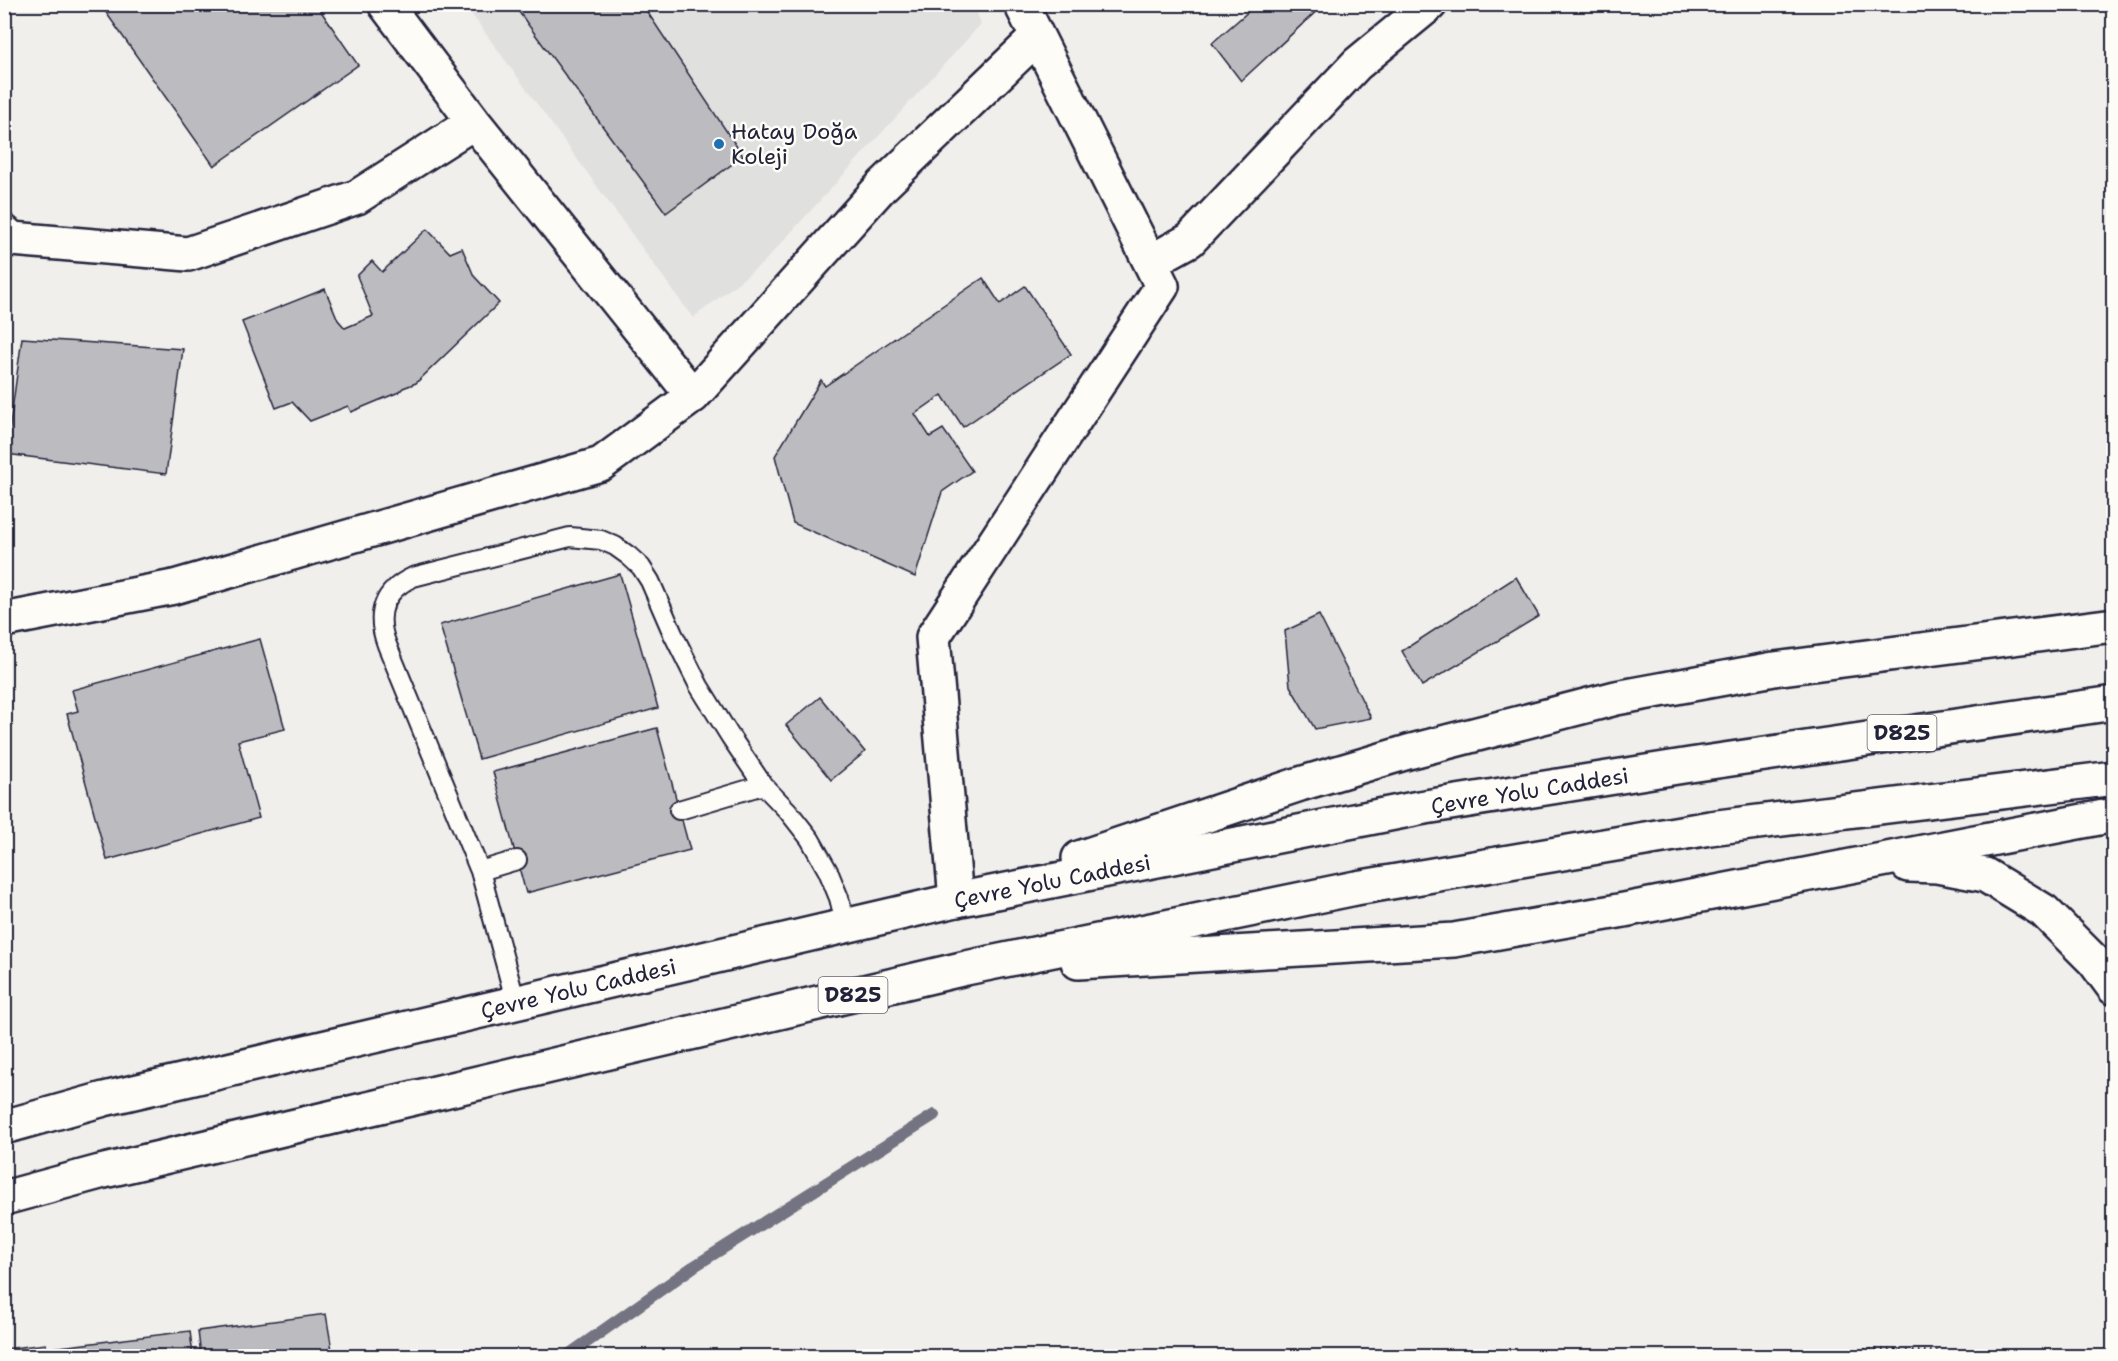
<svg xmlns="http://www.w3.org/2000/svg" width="2118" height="1361" font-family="'Shantell Sans',sans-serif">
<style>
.built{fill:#e0e0df}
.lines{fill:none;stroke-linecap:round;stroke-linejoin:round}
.stream{stroke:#737381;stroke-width:12}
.building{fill:#bcbcc0;stroke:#22223b;stroke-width:1.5}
.lane-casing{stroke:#22223b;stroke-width:22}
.street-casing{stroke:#22223b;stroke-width:38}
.highway-casing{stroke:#22223b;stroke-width:38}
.path{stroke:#22223b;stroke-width:4;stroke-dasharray:1.5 4.5;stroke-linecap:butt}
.lane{stroke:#fdfcf7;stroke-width:18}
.street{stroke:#fdfcf7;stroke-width:33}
.highway{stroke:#fdfcf7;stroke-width:33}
.poi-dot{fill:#1f6fb2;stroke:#fdfcf7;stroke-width:2}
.labels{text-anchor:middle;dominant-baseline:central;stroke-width:5;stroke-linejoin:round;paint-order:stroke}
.shield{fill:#fdfcf7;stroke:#646373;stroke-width:1.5}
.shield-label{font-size:21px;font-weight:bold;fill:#22223b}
.poi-label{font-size:22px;fill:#22223b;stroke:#fdfcf7;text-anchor:start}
.street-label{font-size:22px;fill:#22223b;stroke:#fdfcf7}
</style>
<rect width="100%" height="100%" fill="#f0efec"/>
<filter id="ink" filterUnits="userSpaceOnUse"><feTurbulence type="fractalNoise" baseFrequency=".0167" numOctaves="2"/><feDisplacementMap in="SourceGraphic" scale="12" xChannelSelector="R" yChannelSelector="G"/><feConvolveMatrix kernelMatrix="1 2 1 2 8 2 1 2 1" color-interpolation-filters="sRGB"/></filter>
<g filter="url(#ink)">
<!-- built -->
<path class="built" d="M974,4L981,24L763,263L693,318L465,5Z"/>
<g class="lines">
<!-- stream -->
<path class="stream" d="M567,1356L693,1267L934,1115"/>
</g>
<!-- building -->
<path class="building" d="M100,4H316L358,65L214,166Z
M513,4H642L743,156L666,213Z
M1257,4H1321L1322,6L1241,81L1212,43Z
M427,229L450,253L462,248L474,276L499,303L416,383L403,388L399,392L351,412L348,406L310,421L292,402L276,408L242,322L325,289L338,320L345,328L373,316L357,276L372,261L382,272Z
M983,278L1000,304L1025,286L1071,354L963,427L942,395L915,414L930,437L943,429L972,471L942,492L915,577L793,523L775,456L821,380L825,386Z
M22,338L183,349L166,474L6,454Z
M620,574L658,708L479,759L440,625Z
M1516,577L1539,616L1422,686L1402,651Z
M1319,615L1371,718L1315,729L1290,686L1285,631Z
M260,639L285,729L238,741L259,818L107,860L67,714L78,711L72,690Z
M820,697L865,752L831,780L786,725Z
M657,728L690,850L526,893L493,772Z
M326,1314L333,1356H201L198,1331Z
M190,1331L193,1356H53L52,1348Z
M46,1344L48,1356H4V1349Z"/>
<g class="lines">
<!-- lane casing -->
<g class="lane-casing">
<path id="lane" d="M679,810L763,785
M480,871L517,860
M516,1003L480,871L387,645C375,614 383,591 413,577L570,537L601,540L615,546L629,556L641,567L650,581L673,634L699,686L730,736L763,785L788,811L810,839L828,871L839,898L846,926"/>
</g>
<!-- street casing -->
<g class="street-casing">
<path id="street" d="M385,4L474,122L693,396
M4,232L12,239L188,254L357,197L474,122
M1150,262L1190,240L1357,64L1430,4
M4,620L174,587L601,464L693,396L882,186L1037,37
M956,900L933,637L1162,286L1021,4"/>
</g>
<!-- highway casing -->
<g class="highway-casing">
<g id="highway">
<path d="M1079,858L1300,784L1408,752L1616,698L1774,669L2114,625"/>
<path d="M1908,865L1937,866L1985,875L2044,911L2094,961L2114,988"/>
<path d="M1078,962L1454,940L1624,910L2114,815"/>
<path id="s1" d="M4,1127L104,1099L956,900L1419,808L1690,765L2114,703"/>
<path d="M4,1198L100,1172L966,968L1356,888L1710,828L2114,778"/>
</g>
</g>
<!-- path -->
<path class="path" d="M1864,1350L2076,1356"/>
<!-- lane -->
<use href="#lane" class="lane"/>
<!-- street -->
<use href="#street" class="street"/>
<!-- highway -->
<use href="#highway" class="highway"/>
</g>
</g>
<!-- markers -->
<circle class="poi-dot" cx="719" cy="144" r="6"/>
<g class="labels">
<!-- shield labels -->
<g class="shield">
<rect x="1867.5" y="715" width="69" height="36" rx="4.5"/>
<rect x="818.5" y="977" width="69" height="36" rx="4.5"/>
</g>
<g class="shield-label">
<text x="1902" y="733">D825</text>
<text x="853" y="995">D825</text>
</g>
<!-- poi labels -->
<g class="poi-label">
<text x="731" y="131">Hatay Doğa<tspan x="731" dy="25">Koleji</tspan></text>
</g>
<!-- street labels -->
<g class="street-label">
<text stroke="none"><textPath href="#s1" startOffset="1563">Çevre Yolu Caddesi</textPath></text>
<text stroke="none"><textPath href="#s1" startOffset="1077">Çevre Yolu Caddesi</textPath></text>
<text stroke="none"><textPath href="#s1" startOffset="591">Çevre Yolu Caddesi</textPath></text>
</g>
</g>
<!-- margin -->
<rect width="2118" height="1361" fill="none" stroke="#fdfcf7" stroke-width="24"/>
<rect x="12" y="12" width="2094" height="1337" fill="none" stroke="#22223b" stroke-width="2" filter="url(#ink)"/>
</svg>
